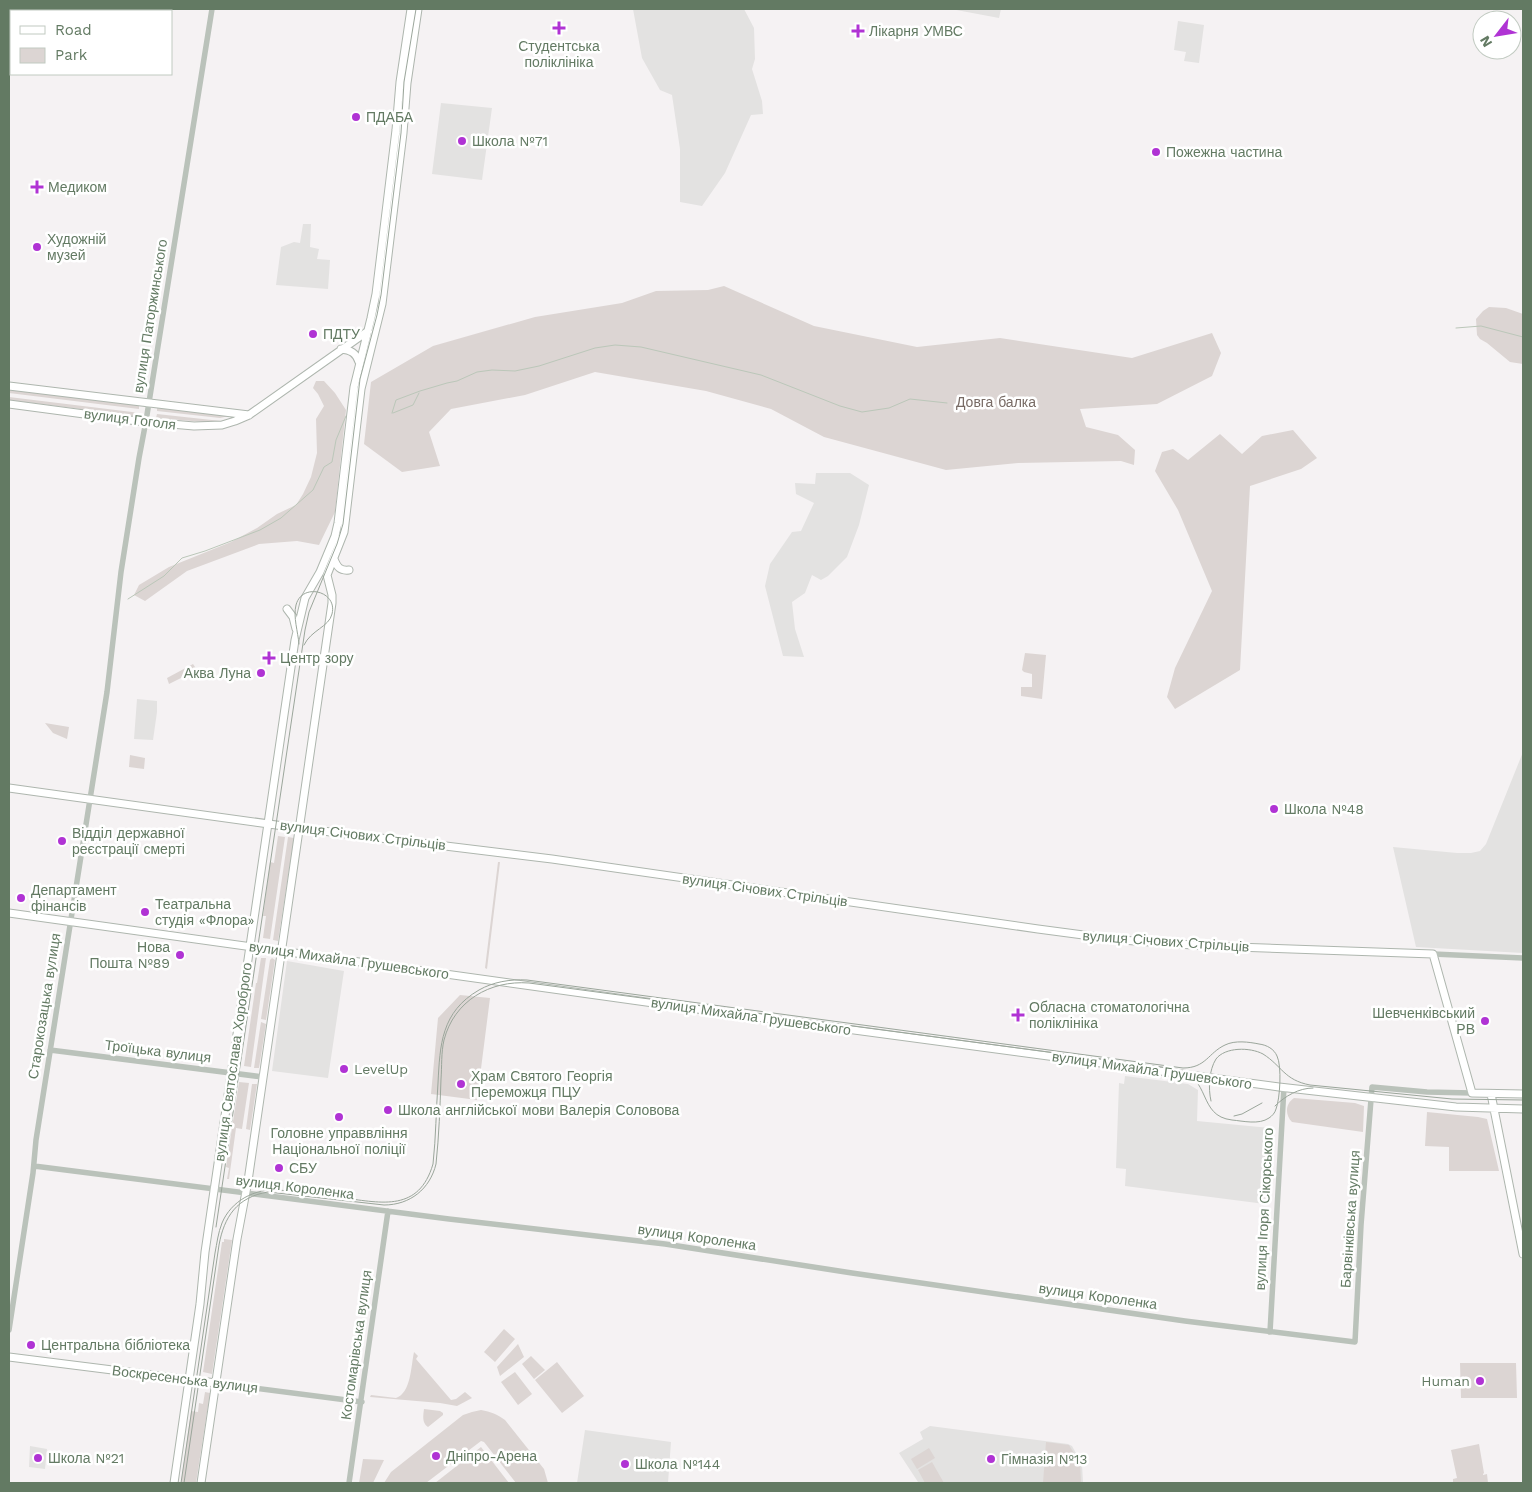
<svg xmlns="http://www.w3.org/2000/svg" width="1532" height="1492" font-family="'Work Sans',sans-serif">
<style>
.built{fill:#e3e2e1}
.green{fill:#dcd5d3}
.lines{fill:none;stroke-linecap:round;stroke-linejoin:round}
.stream{stroke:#bbc7b9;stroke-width:1}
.major-casing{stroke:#aeb6ae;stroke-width:9}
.minor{stroke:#bac2ba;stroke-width:5.5}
.major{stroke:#fff;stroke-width:7}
.tram{stroke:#9ba69b;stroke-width:1}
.poi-dot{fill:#b033d4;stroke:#fff;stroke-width:2}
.labels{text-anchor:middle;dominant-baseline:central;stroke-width:5;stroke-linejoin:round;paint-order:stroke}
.poi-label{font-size:14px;fill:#637a63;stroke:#fff;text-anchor:start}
.street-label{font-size:14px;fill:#637a63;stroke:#fff}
.park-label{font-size:14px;fill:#786b65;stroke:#fff}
</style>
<rect width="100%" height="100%" fill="#f5f2f3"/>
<!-- built -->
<path class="built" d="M633,9H744L754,28L755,59L752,69L762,101L763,114L751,115L725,173L702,206L680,202V149L672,95L660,90L642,58Z
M951,9H1001L999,18Z
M1178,21L1204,25L1199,63L1184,61L1186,52L1174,50Z
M441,103L492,108L482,180L432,174Z
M303,224H311L310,247L319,249L317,259L330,260L328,289L276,285L281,247L294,242L300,243Z
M816,473H850L869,485L859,525L847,557L828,576L821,580L812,575L805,593L792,602L795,629L804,657L783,656L765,586L770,564L792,532L801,531L814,503L796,494L795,483L815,484Z
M137,699L157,701V712L153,740L134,739Z
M1523,752V953L1416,947L1393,847L1457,853H1471L1480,851L1486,844Z
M287,961L344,971L328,1078L272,1071Z
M1125,1076L1188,1084L1198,1090L1197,1121L1270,1128L1265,1204L1125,1186L1126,1169L1116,1168L1119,1083L1124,1084Z
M930,1426L1068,1444L1072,1446L1082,1464L1083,1483H916L918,1482L899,1453L923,1439L920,1432Z
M585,1430L671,1442L668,1483H577Z
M30,1446L47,1449L45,1469L29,1467Z"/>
<!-- green -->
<path class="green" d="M724,286L814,326L917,347L1000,338L1132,358L1212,333L1221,353L1212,376L1157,404L1080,409L1086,427L1118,435L1135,450L1134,465L1121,461L1018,463L946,470L824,437L771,409L706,391L595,372L525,395L451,409L429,432L440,466L402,472L364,444L371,382L433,346L535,317L622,303L656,291L708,290Z
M1489,307L1506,308L1523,314V364L1510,362L1487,343L1480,339L1477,335L1476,319L1483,311Z
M316,381H324L335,393L346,410L335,512L319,545L297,541L259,544L187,571L145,601L134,595L139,585L169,567L231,542L257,528L277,514L296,505L303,494L311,477L317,453L316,419L324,406L318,394L313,388Z
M9,390L139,405V409L9,393Z
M9,397L132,412L138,413L137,417L128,415L129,414L128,415L9,400Z
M157,408L229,416L220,418L157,411Z
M157,414L221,421L204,422L156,418Z
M1293,430L1317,458L1301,469L1250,486L1240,670L1175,709L1167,697L1175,668L1212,591L1178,510L1155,471L1162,452L1173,449L1188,460L1220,434L1242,454L1262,436Z
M1025,653L1046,655L1042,699L1021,696V687H1032V674L1024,672L1022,670Z
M193,664L197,670L169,684L167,678Z
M45,723L69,727L67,739L53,733Z
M130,755L145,758L144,769L129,767Z
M278,836L285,837L270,939L263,938L266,916H263L270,862L274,863Z
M288,837L294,838L278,941L273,940Z
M498,862H500L487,969L485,968Z
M261,958H266L251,1067L244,1066L256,983H257Z
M272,958L275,960L266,1020L261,1019L270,960Z
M460,995L490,998L477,1100L431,1094L438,1018Z
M261,1022L266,1024L259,1068H254Z
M239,1082L249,1083L242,1129L236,1128L229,1179H227L229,1168L226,1167Z
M252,1084H257L250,1130L246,1129Z
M1294,1098L1355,1103L1364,1106L1363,1132L1292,1122C1285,1115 1285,1104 1294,1098Z
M1427,1112L1478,1117L1487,1119L1499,1171H1449V1147L1425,1146Z
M224,1239L232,1240L212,1374L203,1372L222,1242H224Z
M504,1329L515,1339L495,1362L484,1352Z
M518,1344L524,1357L500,1376L497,1367Z
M414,1352L418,1356L416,1359L451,1400L456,1399L465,1392L472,1398L457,1406L440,1403L370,1397L371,1395L396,1398C411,1393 411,1366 414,1352Z
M531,1356L545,1370L534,1379L522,1364Z
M557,1362L584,1396L562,1413L535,1380Z
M1460,1363H1516L1517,1398H1461Z
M515,1372L532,1394L518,1405L501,1382Z
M205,1392L210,1393L196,1483H181L191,1411L198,1412L199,1403L203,1404Z
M424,1409L440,1411L443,1413V1415L428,1427C422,1423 423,1416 424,1409Z
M481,1410C491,1412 497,1414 505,1420L544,1469L548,1483H516L484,1442L481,1441L426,1483H384L391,1472L463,1415L472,1412Z
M1046,1442L1069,1445L1080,1463L1081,1483H1043Z
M1479,1444L1484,1473L1483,1474V1475L1487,1474L1488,1483H1453V1479L1457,1478L1451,1450Z
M481,1447L509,1483H435Z
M929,1448L935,1458L917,1469L911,1459Z
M363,1459L384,1460L373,1483H359Z
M932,1462L944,1483H925L918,1470Z"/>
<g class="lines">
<!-- stream -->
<path class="stream" d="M1456,328L1481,326L1523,337
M392,413L396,400L420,391L447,383L457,381L477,372L492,370L515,371L539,366L595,348L615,345L641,347L761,375L840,406L862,412L889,408L910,399L947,403
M393,413L413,405L419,393
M128,599L164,576L182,558L205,551L260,530L281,518L313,490L324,467L332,462L336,440L346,416"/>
<!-- major casing -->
<g class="major-casing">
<path id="major" d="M341,349C351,350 356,353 359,362
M9,386L249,415
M9,404L137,421L194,426L222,425L235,421L249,415L368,331
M334,559C337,567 340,571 349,570
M287,609L293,617L296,629
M9,788L298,828L552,859L1038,929L1121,940L1207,946L1433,954L1472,1093L1523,1094
M9,913L682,1007L1279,1087L1456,1107L1523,1109
M1491,1094L1523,1254
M9,1357L216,1383
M174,1483L200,1304L205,1252L295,640L305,598L320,572L335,536L338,523L354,387L371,318L376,294L396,130L400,82L411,9
M201,1483L237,1239L248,1181L332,603V595L327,575L344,532L361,389L382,304L403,133L407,83L418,9"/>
</g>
<!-- minor -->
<path class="minor" d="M1433,954L1523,958
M50,1050L263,1077
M34,1166L449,1219L665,1244L852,1273L1185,1321L1355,1342L1361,1225L1372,1087L1427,1092L1472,1093
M9,1330L33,1173L36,1140L107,692L121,572L139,458L146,421L212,9
M1270,1332L1284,1087
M216,1383L362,1402
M349,1483L388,1211"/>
<!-- major -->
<use href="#major" class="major"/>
<!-- tram -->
<path class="tram" d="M299,644C298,632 293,617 296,605C302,582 338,591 332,614C329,627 311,630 304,645
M1211,1101C1208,1088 1209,1070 1216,1059C1225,1047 1250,1047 1263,1054C1282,1066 1284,1080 1310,1085L1452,1099L1523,1100
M1275,1106C1285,1096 1299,1088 1313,1088
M1234,1116L1242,1114L1262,1103
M216,1227L305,630L309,612L337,544L343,524L360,379L377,315L381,295L401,133L404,82L416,9
M181,1483L215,1253C217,1243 218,1233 222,1223C231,1201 255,1188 279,1190C300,1192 322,1195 344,1198C382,1203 419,1212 433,1164C436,1137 436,1110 438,1083C440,1045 441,1012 479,990C493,982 510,979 527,980L1183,1068C1206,1068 1208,1053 1225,1045C1235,1040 1249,1042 1259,1044C1267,1045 1274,1049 1277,1056C1282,1066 1280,1099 1276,1109C1275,1113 1272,1116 1269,1118C1259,1125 1243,1121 1232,1120C1197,1116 1212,1077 1176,1069L529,983C490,980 454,1001 444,1040C441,1053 442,1066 441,1079C440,1107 439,1136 436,1164C430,1189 410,1205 384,1205L268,1192C237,1197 224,1217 219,1245L184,1483"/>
</g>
<!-- markers -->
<g class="poi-dot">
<path d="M556.5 20.5h5v5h5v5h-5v5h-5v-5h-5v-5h5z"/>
<path d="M855.5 23.5h5v5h5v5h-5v5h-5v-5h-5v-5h5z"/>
<circle cx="356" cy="117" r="5"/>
<circle cx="462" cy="141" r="5"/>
<circle cx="1156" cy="152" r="5"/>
<path d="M34.5 179.5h5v5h5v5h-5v5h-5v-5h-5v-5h5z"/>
<circle cx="37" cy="247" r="5"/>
<circle cx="313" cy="334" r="5"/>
<path d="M266.5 650.5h5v5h5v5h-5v5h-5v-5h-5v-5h5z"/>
<circle cx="261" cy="673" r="5"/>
<circle cx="1274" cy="809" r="5"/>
<circle cx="62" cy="841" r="5"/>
<circle cx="21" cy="898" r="5"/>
<circle cx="145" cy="912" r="5"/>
<circle cx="180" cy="955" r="5"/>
<path d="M1015.5 1007.5h5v5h5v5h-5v5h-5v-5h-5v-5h5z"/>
<circle cx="1485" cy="1021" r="5"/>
<circle cx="344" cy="1069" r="5"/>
<circle cx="461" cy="1084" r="5"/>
<circle cx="388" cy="1110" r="5"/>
<circle cx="339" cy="1117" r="5"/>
<circle cx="279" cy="1168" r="5"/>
<circle cx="31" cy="1345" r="5"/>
<circle cx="1480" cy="1381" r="5"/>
<circle cx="436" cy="1456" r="5"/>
<circle cx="38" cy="1458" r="5"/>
<circle cx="991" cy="1459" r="5"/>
<circle cx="625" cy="1464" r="5"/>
</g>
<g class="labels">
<!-- poi labels -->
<g class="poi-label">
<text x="869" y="31">Лікарня УМВС</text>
<text x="559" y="46" text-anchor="middle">Студентська<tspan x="559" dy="16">поліклініка</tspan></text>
<text x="366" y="117">ПДАБА</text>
<text x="472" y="141">Школа №71</text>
<text x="1166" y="152">Пожежна частина</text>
<text x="48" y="187">Медиком</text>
<text x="47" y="239">Художній<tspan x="47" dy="16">музей</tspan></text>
<text x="323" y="334">ПДТУ</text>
<text x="280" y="658">Центр зору</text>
<text x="251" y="673" text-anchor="end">Аква Луна</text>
<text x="1284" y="809">Школа №48</text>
<text x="72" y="833">Відділ державної<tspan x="72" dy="16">реєстрації смерті</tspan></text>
<text x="31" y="890">Департамент<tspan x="31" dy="16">фінансів</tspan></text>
<text x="155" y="904">Театральна<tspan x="155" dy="16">студія «Флора»</tspan></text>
<text x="170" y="947" text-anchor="end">Нова<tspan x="170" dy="16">Пошта №89</tspan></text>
<text x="1029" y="1007">Обласна стоматологічна<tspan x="1029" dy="16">поліклініка</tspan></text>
<text x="1475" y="1013" text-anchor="end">Шевченківський<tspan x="1475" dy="16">РВ</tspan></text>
<text x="354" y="1069">LevelUp</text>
<text x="471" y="1076">Храм Святого Георгія<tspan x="471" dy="16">Переможця ПЦУ</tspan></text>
<text x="398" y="1110">Школа англійської мови Валерія Соловова</text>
<text x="339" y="1133" text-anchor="middle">Головне управвління<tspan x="339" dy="16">Національної поліції</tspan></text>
<text x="289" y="1168">СБУ</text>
<text x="41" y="1345">Центральна бібліотека</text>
<text x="1470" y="1381" text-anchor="end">Human</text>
<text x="446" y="1456">Дніпро-Арена</text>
<text x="48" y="1458">Школа №21</text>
<text x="1001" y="1459">Гімназія №13</text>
<text x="635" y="1464">Школа №144</text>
</g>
<!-- street labels -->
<g class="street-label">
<text transform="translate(150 316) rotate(-81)">вулиця Паторжинського</text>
<text transform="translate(130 419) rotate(7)">вулиця Гоголя</text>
<text transform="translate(363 835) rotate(7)">вулиця Січових Стрільців</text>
<text transform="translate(765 890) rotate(8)">вулиця Січових Стрільців</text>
<text transform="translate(1166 941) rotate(4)">вулиця Січових Стрільців</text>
<text transform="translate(349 960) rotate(8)">вулиця Михайла Грушевського</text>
<text transform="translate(44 1006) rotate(-81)">Старокозацька вулиця</text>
<text transform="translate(751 1016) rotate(8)">вулиця Михайла Грушевського</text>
<text transform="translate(158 1051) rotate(7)">Троїцька вулиця</text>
<text transform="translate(233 1062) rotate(-82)">вулиця Святослава Хороброго</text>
<text transform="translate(1152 1070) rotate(8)">вулиця Михайла Грушевського</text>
<text transform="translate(295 1187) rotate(7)">вулиця Короленка</text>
<text transform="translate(1264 1209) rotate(-87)">вулиця Ігоря Сікорського</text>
<text transform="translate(1350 1219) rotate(-86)">Барвінківська вулиця</text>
<text transform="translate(697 1237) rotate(8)">вулиця Короленка</text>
<text transform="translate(1098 1296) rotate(8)">вулиця Короленка</text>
<text transform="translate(356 1345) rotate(-82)">Костомарівська вулиця</text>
<text transform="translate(185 1379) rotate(7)">Воскресенська вулиця</text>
</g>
<!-- park labels -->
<g class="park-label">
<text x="996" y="402">Довга балка</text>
</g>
</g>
<!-- border -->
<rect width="1532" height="1492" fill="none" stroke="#637a63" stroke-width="20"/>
<!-- legend -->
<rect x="10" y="10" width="162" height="65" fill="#ffffff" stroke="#c1cac1"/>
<rect x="20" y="26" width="25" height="8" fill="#ffffff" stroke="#c1cac1"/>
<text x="55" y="35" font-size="15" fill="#637a63">Road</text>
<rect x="20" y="48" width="25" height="15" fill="#dcd5d3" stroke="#c1cac1"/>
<text x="55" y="60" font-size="15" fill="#637a63">Park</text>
<!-- north arrow -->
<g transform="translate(1497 35) rotate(239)"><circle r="24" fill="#ffffff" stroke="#c1cac1"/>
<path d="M0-4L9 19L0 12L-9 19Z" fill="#b033d4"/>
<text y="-8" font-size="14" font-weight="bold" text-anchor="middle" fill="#637a63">N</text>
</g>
</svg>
